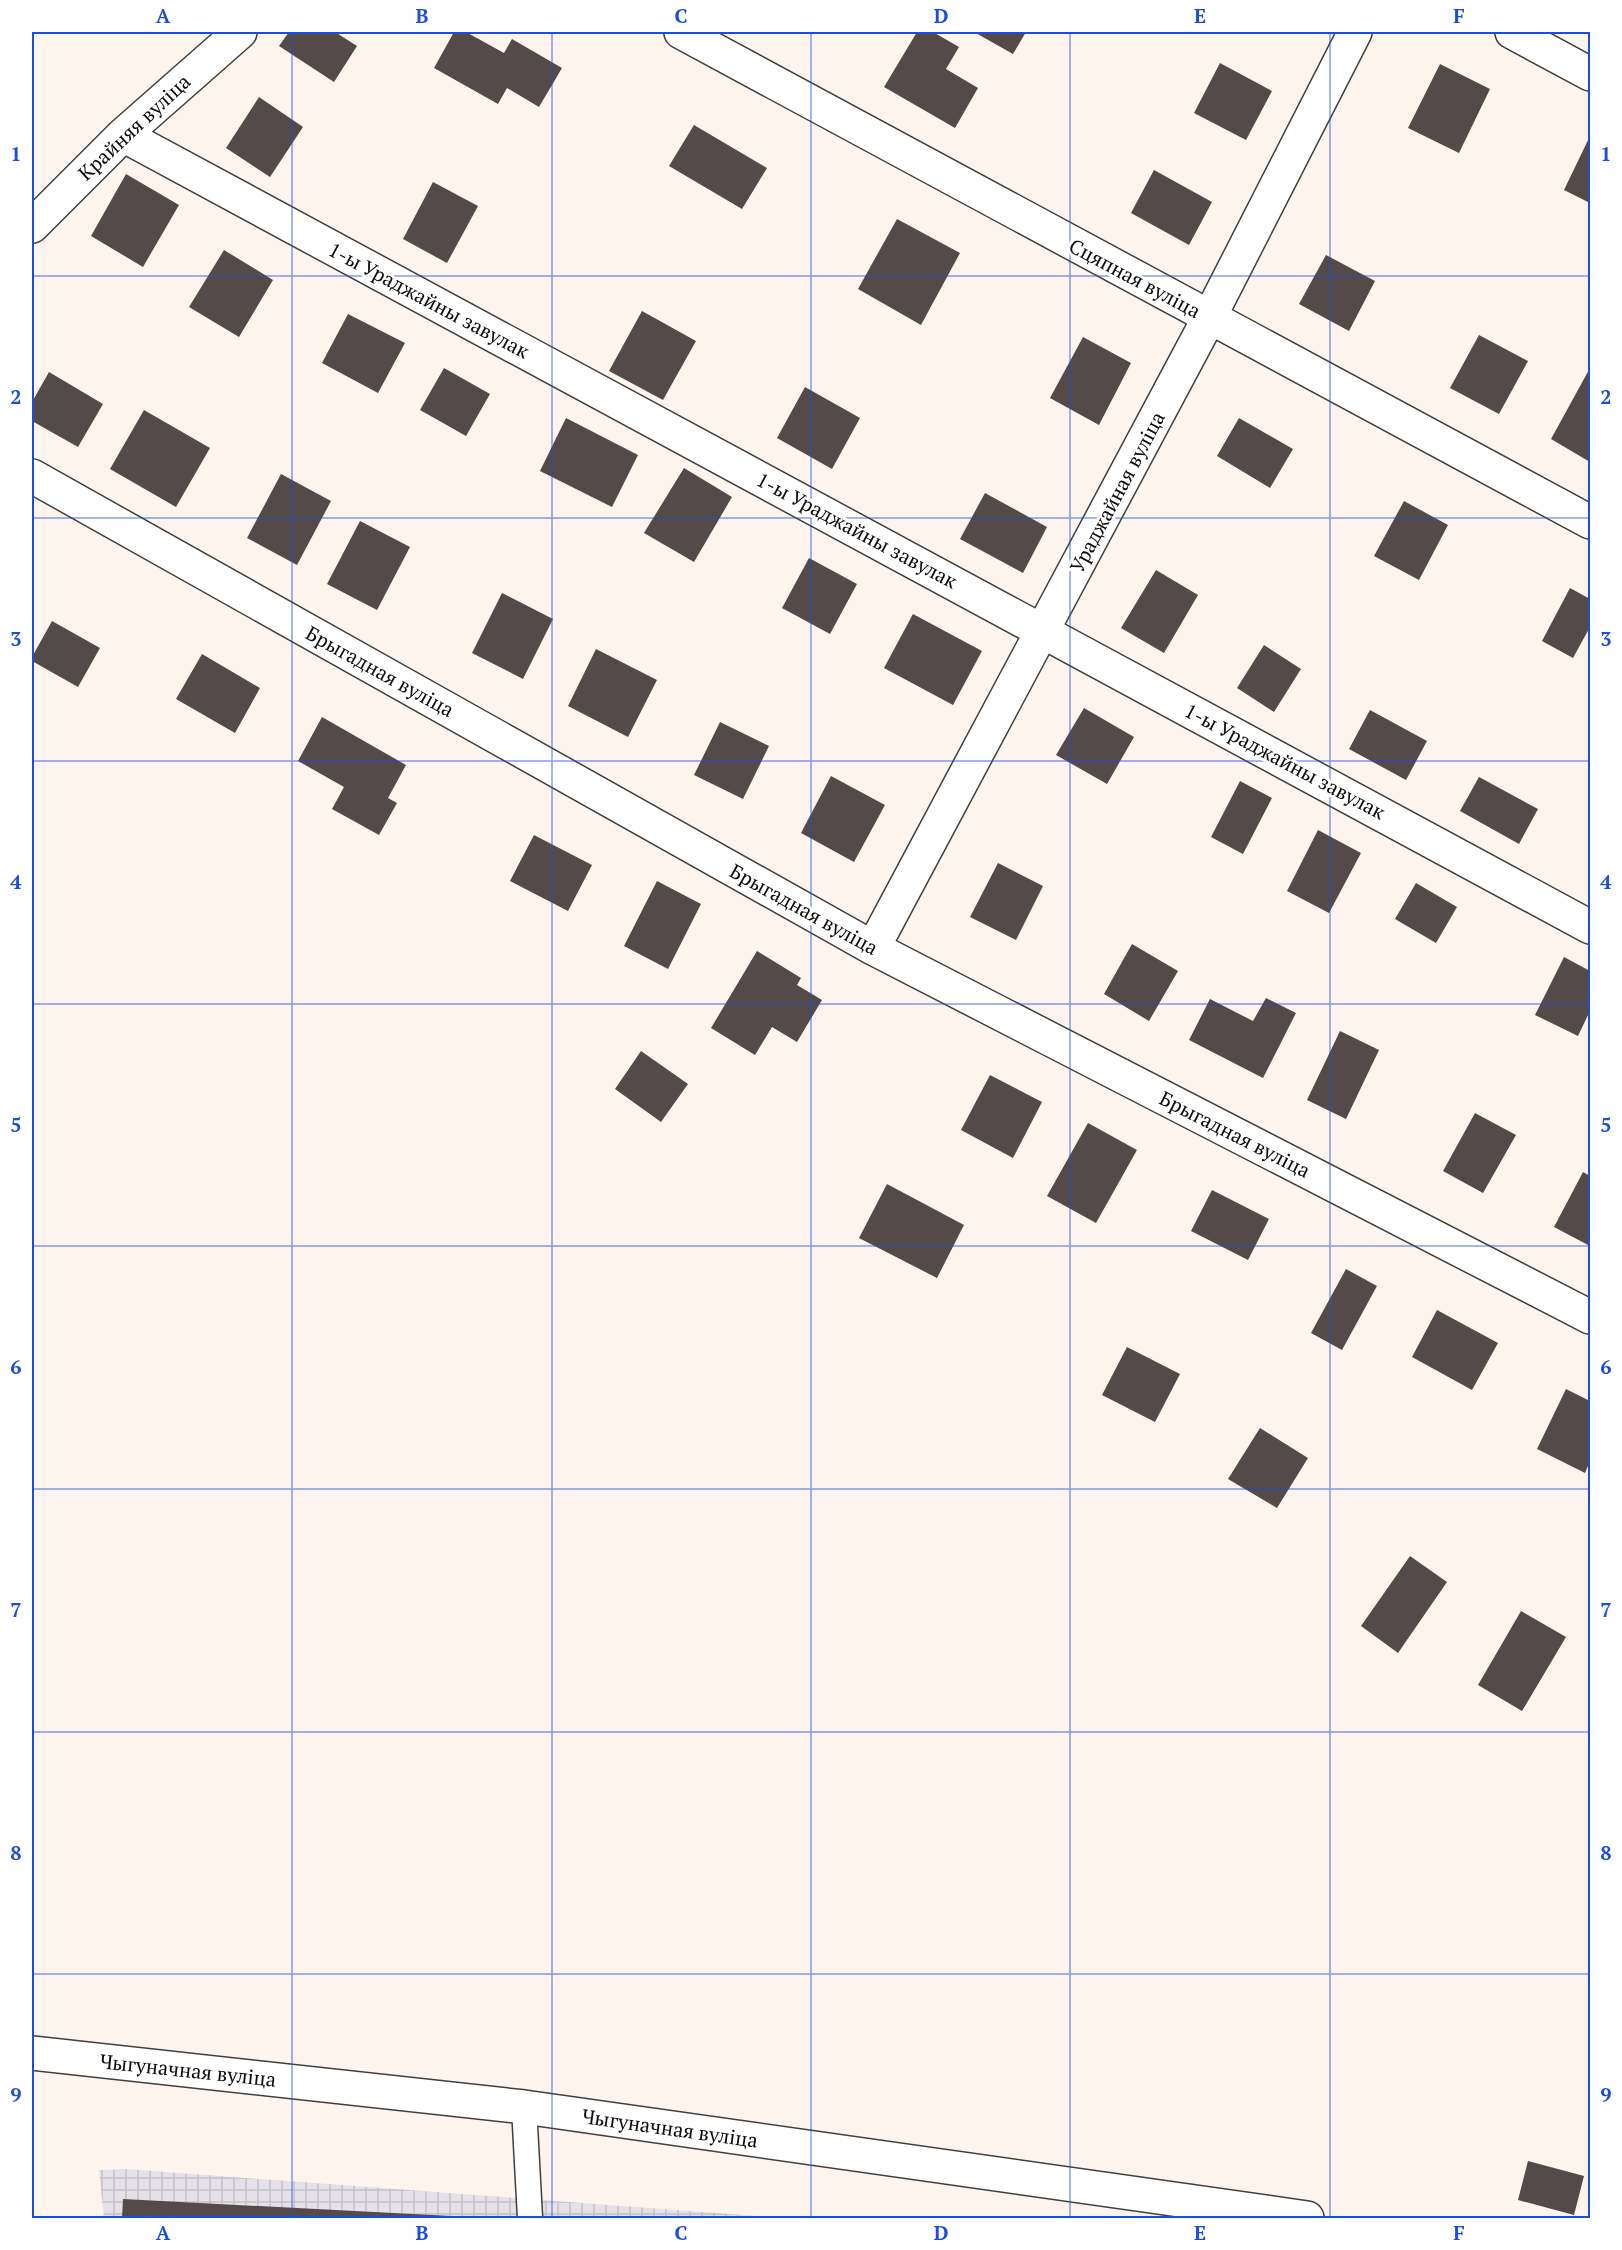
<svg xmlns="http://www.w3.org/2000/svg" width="1622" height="2250" font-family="'PT Serif',serif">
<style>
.industrial{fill:url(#industrial-grid)}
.building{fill:#534a49}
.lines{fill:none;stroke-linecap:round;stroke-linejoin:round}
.lane-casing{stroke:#3f3f3f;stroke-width:27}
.street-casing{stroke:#3f3f3f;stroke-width:36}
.lane{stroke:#fff;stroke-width:24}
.street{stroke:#fff;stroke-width:33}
.grid{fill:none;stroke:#1d4ed8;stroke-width:1.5;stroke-opacity:0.55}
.labels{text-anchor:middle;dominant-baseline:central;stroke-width:6;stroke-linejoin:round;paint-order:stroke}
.street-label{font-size:20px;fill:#0c0c0c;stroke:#fff}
.neatline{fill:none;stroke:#1d4ed8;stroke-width:2}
.grid-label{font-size:20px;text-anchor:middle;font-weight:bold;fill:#1d4ed8}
</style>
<defs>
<pattern id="industrial-grid" width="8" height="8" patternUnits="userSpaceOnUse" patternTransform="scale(1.5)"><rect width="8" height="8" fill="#e6e1e9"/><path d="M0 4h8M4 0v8" fill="none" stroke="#c4c0c7"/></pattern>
</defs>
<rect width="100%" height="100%" fill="#fdf5ed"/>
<!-- industrial -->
<path class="industrial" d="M126,2169L784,2218H104L99,2170Z"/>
<!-- building -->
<path class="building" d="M289,32H335L357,46L334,82L279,46Z
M454,32H466L504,53L512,39L562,68L539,107L507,88L498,104L434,68Z
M917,32H933L959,47L946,69L978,88L955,128L884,87Z
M974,32H1026L1013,54Z
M1220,63L1272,91L1246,140L1194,113Z
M1440,64L1490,89L1459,153L1408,128Z
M259,97L303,127L270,177L226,148Z
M694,125L767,168L742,209L669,166Z
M1590,136V203L1564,190Z
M1154,170L1212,202L1189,245L1131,213Z
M126,174L179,205L143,267L91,236Z
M433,182L478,206L447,263L403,239Z
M897,219L960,253L921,325L858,289Z
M224,250L273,280L239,337L189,307Z
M1326,255L1375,281L1349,331L1299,304Z
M642,311L696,341L663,400L609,371Z
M348,314L405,343L378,393L322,363Z
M1479,335L1528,361L1499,414L1450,388Z
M1083,337L1131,363L1099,425L1050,398Z
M444,368L490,394L466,436L420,410Z
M1590,368V462L1551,439Z
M49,372L103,404L78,447L32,421V402Z
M805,387L860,418L832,469L777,438Z
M144,410L210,448L176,507L110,469Z
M566,418L638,455L612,507L540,471Z
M1239,418L1293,449L1270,488L1217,456Z
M684,468L732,497L694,562L644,533Z
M281,474L331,501L297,565L247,538Z
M985,493L1047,527L1023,573L960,539Z
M1404,501L1448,525L1419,580L1374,556Z
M360,521L410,547L377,610L327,584Z
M809,558L857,584L830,634L782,608Z
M1156,570L1198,595L1164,653L1121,628Z
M1570,588L1590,599V627L1573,658L1542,641Z
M502,593L553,619L523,679L472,653Z
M913,614L982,651L953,705L884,668Z
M52,621L100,648L78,687L32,661V657Z
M1264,645L1301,669L1274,712L1237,688Z
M596,649L657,680L628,737L568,706Z
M202,654L260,688L235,733L176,699Z
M1084,708L1134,737L1107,784L1056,755Z
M1370,710L1427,741L1406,780L1349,749Z
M322,717L406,765L388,798L397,803L379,835L332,809L344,787L298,761Z
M720,722L769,746L743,799L694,775Z
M831,776L885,805L854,862L801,833Z
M1479,777L1538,809L1519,844L1460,811Z
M1240,781L1272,798L1243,854L1211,837Z
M1318,830L1361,853L1329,913L1287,891Z
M534,835L592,865L568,911L510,881Z
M998,863L1043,886L1016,940L970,917Z
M657,881L701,904L668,969L624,946Z
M1416,883L1457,907L1436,943L1395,919Z
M1132,944L1178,971L1149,1021L1104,994Z
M757,951L801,978L797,985L822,1000L797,1042L772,1027L755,1055L711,1028Z
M1564,957L1590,971V1011L1578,1036L1535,1015Z
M1266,998L1296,1013L1263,1078L1189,1040L1210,999L1253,1021Z
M1340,1031L1379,1050L1346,1119L1307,1100Z
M641,1051L688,1084L661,1122L615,1089Z
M990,1075L1042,1102L1013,1158L961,1130Z
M1475,1113L1516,1135L1483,1193L1443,1171Z
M1088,1123L1137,1150L1096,1223L1047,1196Z
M1583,1172L1590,1176V1246L1554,1227Z
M887,1184L964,1225L937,1278L859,1238Z
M1212,1190L1269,1219L1248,1260L1191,1231Z
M1346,1269L1377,1286L1342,1350L1311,1333Z
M1437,1310L1498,1343L1472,1390L1412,1357Z
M1127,1347L1180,1374L1155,1422L1102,1395Z
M1566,1389L1590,1401V1461L1585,1473L1537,1449Z
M1260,1428L1308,1458L1277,1508L1228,1479Z
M1410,1556L1447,1582L1398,1653L1361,1626Z
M1521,1611L1566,1637L1522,1711L1478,1685Z
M1528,2161L1584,2176L1574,2215L1518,2200Z
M123,2199L470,2217V2218H122Z"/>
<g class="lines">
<!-- lane casing -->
<g class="lane-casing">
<path id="lane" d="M524,2107L530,2218"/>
</g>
<!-- street casing -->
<g class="street-casing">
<path id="street" d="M681,32L1590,522
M1512,32L1590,74
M123,135L1590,927
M32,226L123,135L240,32
M32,476L873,948L1590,1317
M873,948L1209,318L1355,32
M32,2053L524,2107L1307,2218"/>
</g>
<!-- lane -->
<use href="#lane" class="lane"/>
<!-- street -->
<use href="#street" class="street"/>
</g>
<!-- grid -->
<path class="grid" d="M292,32V2218M552,32V2218M811,32V2218M1070,32V2218M1330,32V2218M32,276H1590M32,518H1590M32,761H1590M32,1004H1590M32,1246H1590M32,1489H1590M32,1732H1590M32,1974H1590"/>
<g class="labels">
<!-- street labels -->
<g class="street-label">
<text transform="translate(134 127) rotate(-43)">Крайняя вуліца</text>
<text transform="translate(1135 278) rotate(28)">Сцяпная вуліца</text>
<text transform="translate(429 300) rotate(28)">1-ы Ураджайны завулак</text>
<text transform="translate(1117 492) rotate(-62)">Ураджайная вуліца</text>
<text transform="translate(857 530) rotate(28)">1-ы Ураджайны завулак</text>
<text transform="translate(380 671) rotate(29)">Брыгадная вуліца</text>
<text transform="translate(1285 761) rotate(28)">1-ы Ураджайны завулак</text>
<text transform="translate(804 909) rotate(29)">Брыгадная вуліца</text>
<text transform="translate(1235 1134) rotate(27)">Брыгадная вуліца</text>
<text transform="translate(188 2070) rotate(6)">Чыгуначная вуліца</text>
<text transform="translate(670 2128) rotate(8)">Чыгуначная вуліца</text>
</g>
</g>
<!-- border -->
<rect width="1622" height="2250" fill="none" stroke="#ffffff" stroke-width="66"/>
<rect x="33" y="33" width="1556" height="2184" class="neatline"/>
<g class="grid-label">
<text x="163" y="23">A</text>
<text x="422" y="23">B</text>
<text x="681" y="23">C</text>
<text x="941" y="23">D</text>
<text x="1200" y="23">E</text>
<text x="1459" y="23">F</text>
<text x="16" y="161">1</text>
<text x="1606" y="161">1</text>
<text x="16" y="404">2</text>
<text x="1606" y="404">2</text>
<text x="16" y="646">3</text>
<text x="1606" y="646">3</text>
<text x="16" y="889">4</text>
<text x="1606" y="889">4</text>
<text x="16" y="1132">5</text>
<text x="1606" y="1132">5</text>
<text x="16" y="1374">6</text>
<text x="1606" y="1374">6</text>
<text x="16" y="1617">7</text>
<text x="1606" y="1617">7</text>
<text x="16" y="1860">8</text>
<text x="1606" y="1860">8</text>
<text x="16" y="2102">9</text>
<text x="1606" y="2102">9</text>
<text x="163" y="2240">A</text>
<text x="422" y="2240">B</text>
<text x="681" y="2240">C</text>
<text x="941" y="2240">D</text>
<text x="1200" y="2240">E</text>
<text x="1459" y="2240">F</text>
</g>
</svg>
